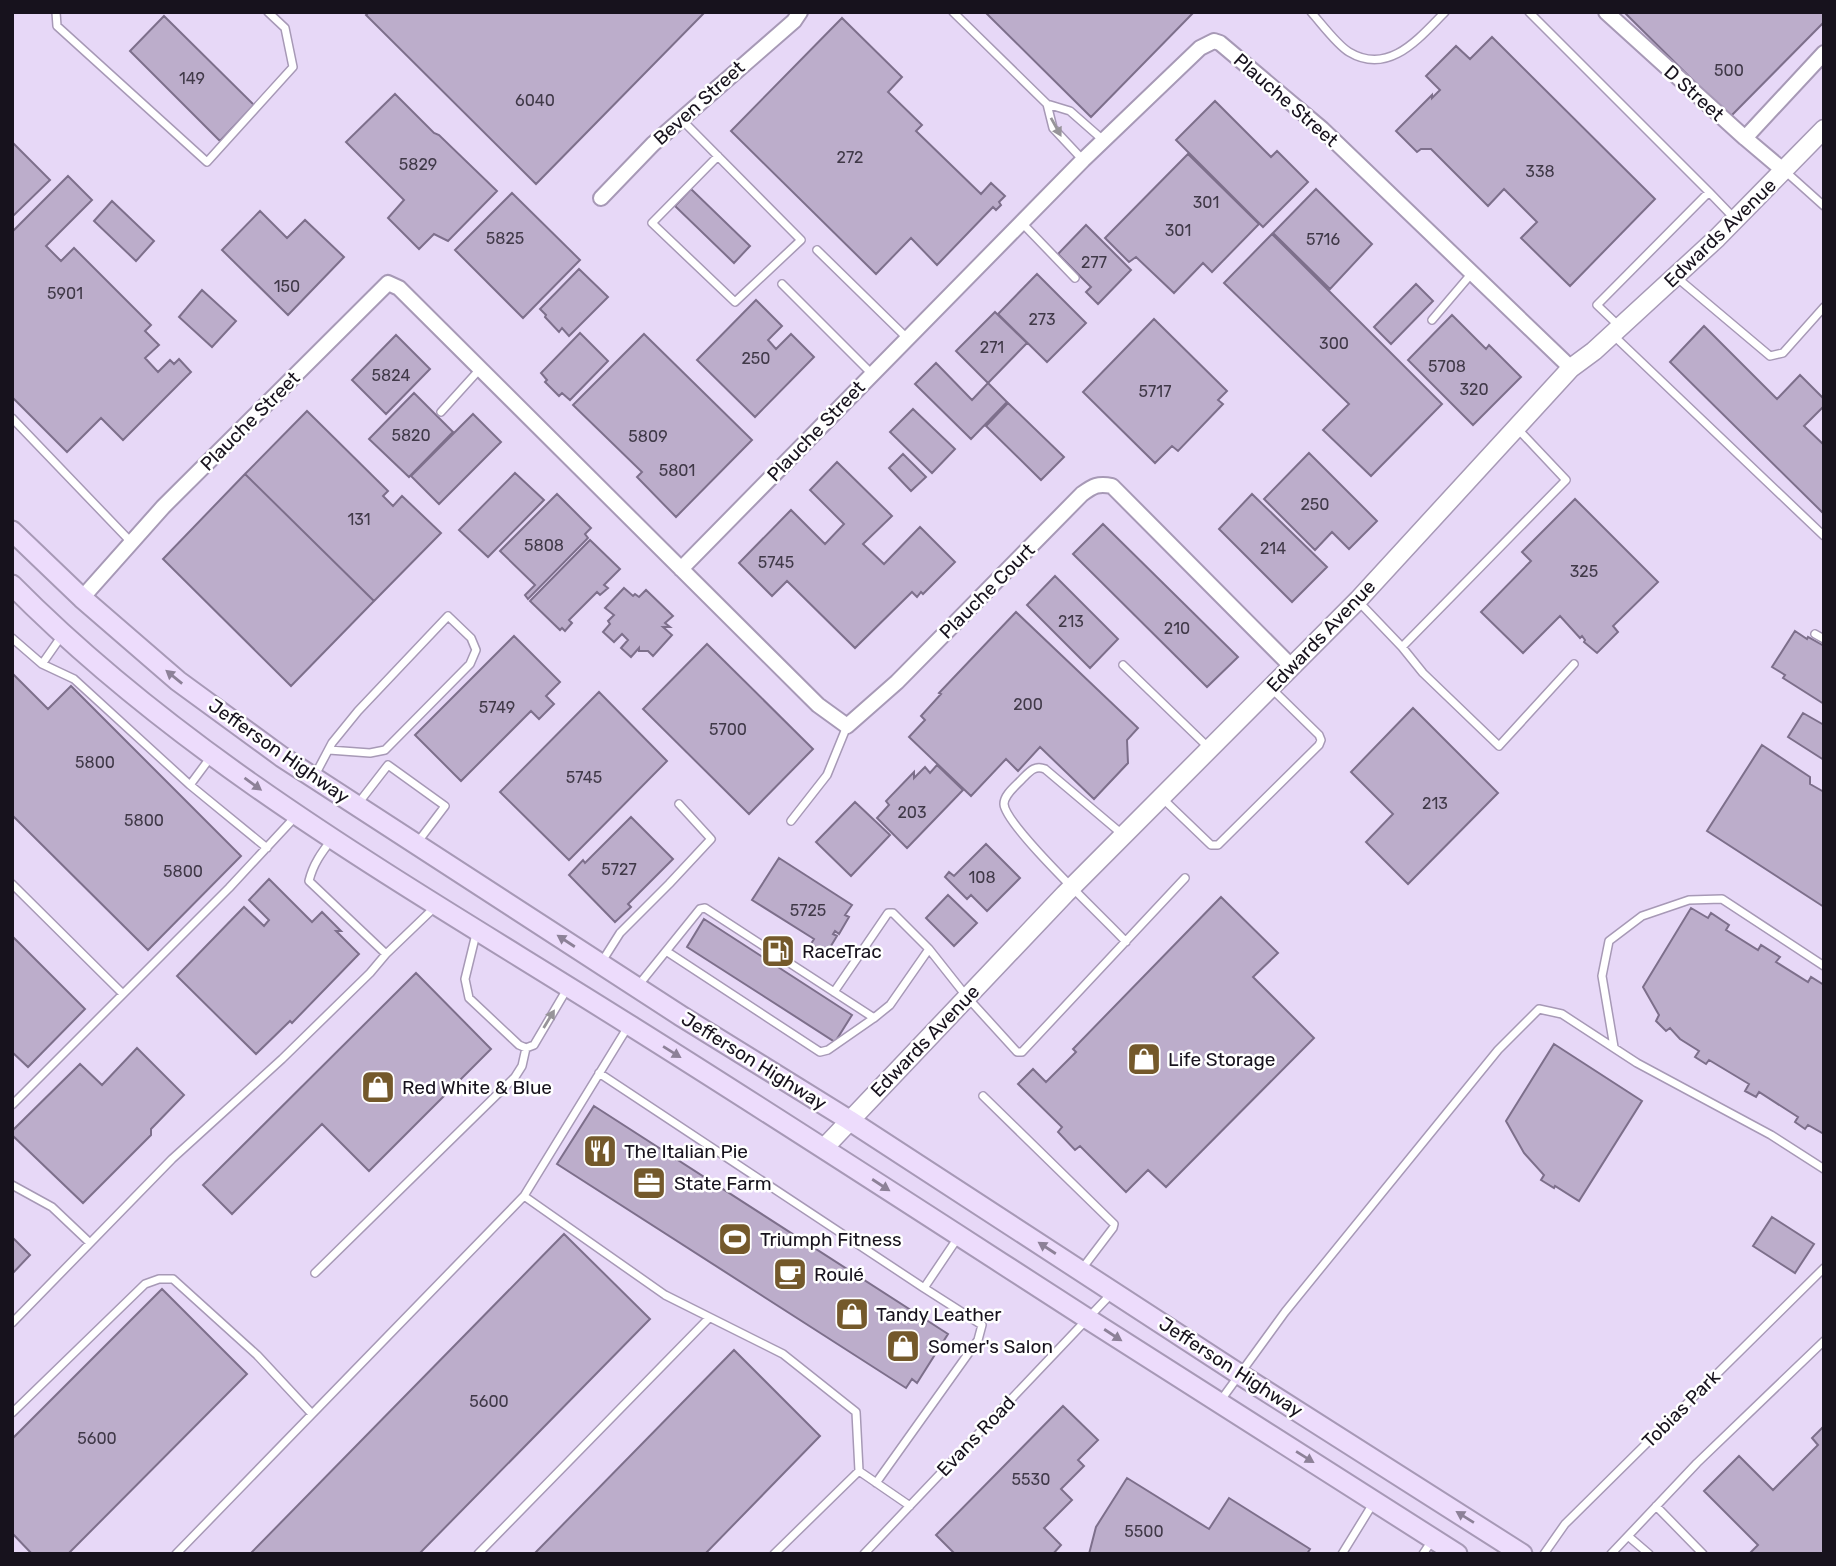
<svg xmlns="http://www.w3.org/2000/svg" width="1836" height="1566" font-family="Rubik,sans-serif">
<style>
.building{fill:#bcadcb;stroke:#7d6f8b;stroke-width:2}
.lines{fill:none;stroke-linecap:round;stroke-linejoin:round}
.service-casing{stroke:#a799b6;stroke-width:10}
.minor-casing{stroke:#a799b6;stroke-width:18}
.tertiary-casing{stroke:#a799b6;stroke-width:21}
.secondary-casing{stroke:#a799b6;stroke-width:23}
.service{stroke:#fff;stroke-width:7}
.minor{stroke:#fff;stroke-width:14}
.tertiary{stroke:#fff;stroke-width:18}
.secondary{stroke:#eddcfc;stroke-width:19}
.oneway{fill:#979499}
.oneway2{fill:#8d8198}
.labels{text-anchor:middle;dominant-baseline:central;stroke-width:5;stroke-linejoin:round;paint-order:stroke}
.number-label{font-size:16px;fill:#403948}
.street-label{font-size:19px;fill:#17121d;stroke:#fff}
.poi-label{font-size:19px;fill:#17121d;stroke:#fff;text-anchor:start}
</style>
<rect width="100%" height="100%" fill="#e7d8f7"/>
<!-- building -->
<path class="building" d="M369,12H705L536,184L366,15Z
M985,12H1194L1091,117Z
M1624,12H1824V22L1730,117Z
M164,16L254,105L220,141L130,51Z
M842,18L902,77L888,92L922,125L916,131L981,194L991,183L1005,196L999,202L1001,205L996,210L993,207L937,265L911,238L876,274L731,131Z
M1492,37L1655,199L1570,286L1521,238L1537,222L1504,189L1488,206L1431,149H1421L1417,152L1396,131L1432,95V98L1440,90L1426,76L1456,46L1470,59Z
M395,94L434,133L439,135L497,191L448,241L434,234L419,249L388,218L404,200L346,142Z
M1215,101L1271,157L1277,151L1308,182L1263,227L1176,140Z
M12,142L50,180L12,217Z
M1188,154L1259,224L1212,272L1203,263L1174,293L1136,257L1129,262L1105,238Z
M68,176L92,200L46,246L61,261L74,248L151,325L145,331L159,345L145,358L158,372L170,360L174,364L179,359L191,372L123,440L101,418L67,452L12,397V232Z
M691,189L750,246L734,263L675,206Z
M1316,189L1372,244L1330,289L1273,233Z
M512,193L580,260L523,318L455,250Z
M112,201L154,241L136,261L94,221Z
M260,211L287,238L305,220L344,257L288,315L222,250Z
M1086,225L1131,270L1098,304L1086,292L1091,287L1058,254Z
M1272,234L1442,404L1371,476L1323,430L1349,404L1224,283Z
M579,269L608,297L569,336L562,328L559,332L545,317L546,315L540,309Z
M1037,274L1086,323L1047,362L998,314Z
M1416,284L1433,301L1391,344L1374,327Z
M202,290L236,321L212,347L179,317Z
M756,300L782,326L768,340L776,349L791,334L814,357L755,417L697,360Z
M995,312L1027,343L988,383L956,351Z
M1452,315L1486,349L1489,345L1521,377L1473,425L1408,360Z
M1154,319L1227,391L1218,400L1223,404L1178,451L1172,446L1155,463L1083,392Z
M1704,326L1777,399L1800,375L1824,399V406L1804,426L1824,445V514L1670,362Z
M580,333L608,361L570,400L562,393L559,396L545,382L547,380L541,373Z
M644,334L752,440L676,517L637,477L642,472L573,405Z
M396,335L430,369L386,414L352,380Z
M936,363L972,400L988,383L1007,402L971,439L915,384Z
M414,393L453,432L409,477L369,439Z
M1008,403L1064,457L1041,480L986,426Z
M913,409L955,449L932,473L890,432Z
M307,411L388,491L383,496L393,506L402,496L441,533L374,601L245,474Z
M473,414L501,442L439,504L411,476Z
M1309,453L1377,521L1349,549L1332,532L1315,550L1264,499Z
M903,454L926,477L911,491L889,468Z
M837,462L892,516L863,544L884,564L920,527L955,562L923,594L921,592L917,597L912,592L855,648L787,581L772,596L739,563L791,510L825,544L844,524L810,490Z
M515,473L544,500L488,557L459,530Z
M245,474L374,601L291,686L163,559Z
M557,494L591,528L585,534L588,538L528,599L525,595L535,585L500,551Z
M1252,494L1327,567L1292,602L1219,529Z
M1575,499L1658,582L1613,626L1618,632L1597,653L1584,642L1585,640L1582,636L1580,638L1560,616L1523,653L1481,612L1531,561L1522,552Z
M1103,524L1238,657L1207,687L1073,554Z
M590,540L620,569L604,585L608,588L600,595L597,592L569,620L572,623L565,631L562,628L560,630L530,601Z
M1055,576L1118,639L1090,668L1027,605Z
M624,588L633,596L635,594L639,597L646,590L673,616L665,623L670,627H663L672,635L653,656L648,651H639V648L631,657L621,648L628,640L622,634L614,642L603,632L610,624L608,621L614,615L605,608Z
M1016,612L1138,728L1127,740L1128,763L1094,799L1040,747L1018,771L1006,759L971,796L909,737L925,720L921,716L941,694L939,693Z
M1795,631L1807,639L1808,637L1824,646V704L1783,678L1785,675L1772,667Z
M514,636L560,682L546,696L554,704L539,719L531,711L461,781L415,735Z
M707,644L813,749L749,814L643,709Z
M12,673L48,709L71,686L241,856L148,950L12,815Z
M599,692L667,761L569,860L500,792Z
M1413,708L1498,793L1408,884L1366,842L1393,814L1351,772Z
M1803,713L1824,725V760L1788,737Z
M1762,745L1810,777V784L1824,792V907L1707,831Z
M937,765L963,790L907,848L877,818L889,805L886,801L914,772V778L925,767L930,773Z
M855,802L890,835L851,876L816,842Z
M631,817L673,859L628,904L631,907L615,922L569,875L583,860L585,863Z
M986,844L1020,878L987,911L971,895L967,899L945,877L949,872L954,876Z
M779,858L852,905L845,915L849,917L839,934L835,931L833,934L837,936L826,954L811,944L814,939L752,900Z
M269,879L312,922L322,912L341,931H336L359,954L292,1023L290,1021L256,1054L177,976L244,907L264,926L269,920L249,900Z
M948,895L977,923L954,946L926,918Z
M1221,897L1278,953L1253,977L1314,1038L1166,1187L1148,1170L1126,1192L1080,1146L1075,1150L1058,1132L1062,1127L1018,1084L1033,1069L1046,1082L1076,1052L1073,1049Z
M1691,908L1708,918L1711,913L1729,925L1726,930L1758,950L1761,945L1780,957L1776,962L1808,982L1811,977L1824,985V1134L1808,1125L1805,1129L1795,1122L1798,1117L1759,1092L1756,1097L1745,1091L1749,1084L1709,1060L1706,1064L1695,1057L1699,1051L1680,1039L1670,1028L1666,1031L1656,1021L1659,1015L1643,987Z
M704,919L852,1015L835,1042L687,947Z
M12,936L85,1009L28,1067L12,1052Z
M416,973L491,1049L369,1171L322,1124L232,1214L203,1185Z
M1554,1044L1642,1101L1579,1201L1555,1186L1554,1188L1541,1180L1544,1175L1524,1153L1506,1121Z
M137,1048L184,1095L151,1129V1135L83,1203L12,1135V1131L80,1064L102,1085Z
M594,1106L948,1334L917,1383L912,1379L906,1388L557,1164Z
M1772,1217L1814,1244L1795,1273L1753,1246Z
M564,1234L650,1319L419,1554H250Z
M12,1237L30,1255L12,1274Z
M162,1289L247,1374L68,1554H32L12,1533V1439Z
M734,1350L820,1436L705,1554H534Z
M1063,1406L1098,1440L1078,1460L1084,1466L1061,1489L1072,1500L1044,1528L1061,1545L1053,1554H955L936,1535Z
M1824,1426V1554H1753L1751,1552L1758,1545L1704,1491L1739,1456L1773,1490L1818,1445L1812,1438Z
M1127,1478L1209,1529L1229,1498L1310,1549L1307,1554H1089L1096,1527Z"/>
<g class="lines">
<!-- service casing -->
<g class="service-casing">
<path id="service" d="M56,12L57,26L207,162L293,67L285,28L268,12
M953,12L1047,104
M1311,12C1321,23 1337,45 1349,52C1389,76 1419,38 1445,12
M1529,12L1709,192
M681,119L801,240L735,302L652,223L718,156
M1083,160L1053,128L1047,104L1070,111L1103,140
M1785,171L1824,206
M1022,223L1075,278
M817,250L907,338
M1675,276L1770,356L1783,353L1824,307
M782,284L872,374
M1432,320L1472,273
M1619,326L1597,305L1709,192L1735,219
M1613,335L1824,536
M441,412L480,369
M12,418L131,542
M1358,601L1402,647L1423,673L1499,746L1574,664
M1815,634L1824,639
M12,638L42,664L74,679L190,785L267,848
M1402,647L1566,480L1516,427
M42,664L63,634
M1123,665L1208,747
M314,777L332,743L358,711L448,616L471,638L476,650L470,664L385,750L370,753L329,750
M190,785L210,758
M1161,797L1211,845H1218L1319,745L1321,740L1319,735L1271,688
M357,805L388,765L445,806L417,843
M791,821L827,775L847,726
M1122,834L1045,769C1035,765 1030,771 1023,778C1017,785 1004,794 1004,804C1005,826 1106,920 1126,942
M332,839C322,852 313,864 309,881L386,954
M12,884L123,994
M476,934L465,979L469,998L519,1045L526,1048
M666,951L820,1052L828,1050L874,1018
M601,963L620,933L669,884L711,839L679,804
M637,987L700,909L705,908L874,1018L890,1005L929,949L967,997L1017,1052H1022L1185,878
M834,992L888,913H893L929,949
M1614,1047L1602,976L1609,941L1642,916L1689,900L1722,899L1824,966
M599,1073L924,1288L959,1236
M983,1096L1114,1224L1113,1228L1081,1270
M12,1105L229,888L296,816
M12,1185L52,1207L90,1243
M524,1196L665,1295L783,1354L856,1412L859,1471
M315,1273L515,1077L522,1066L526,1048L534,1045L567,989
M12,1323L172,1159L282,1059L370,973L386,954L436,906
M1221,1400L1285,1312L1498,1050L1539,1009L1562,1014L1637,1063L1771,1135L1824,1169
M12,1413L145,1284L159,1279H173L257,1355L312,1414
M876,1483L978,1340L982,1325L924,1288
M1656,1506L1703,1554
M1628,1536L1649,1554
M176,1554L524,1196L629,1025
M478,1554L709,1318
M774,1554L859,1471L910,1506
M864,1554L1111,1294
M1342,1554L1374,1502
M1423,1554L1433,1539
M1544,1554L1565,1524L1824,1268
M1611,1554L1697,1463L1824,1341"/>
</g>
<!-- minor casing -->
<g class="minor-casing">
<path id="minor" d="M1606,12L1745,138L1784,171
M1745,138L1824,53
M601,198L653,144L794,21L800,12
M681,569L1083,160L1200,48L1214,41L1220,43L1322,129L1571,368
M82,598L163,507L388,283L399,288L818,705L847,726L897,682L1082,494C1093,486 1098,483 1112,486L1292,667"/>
</g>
<!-- tertiary casing -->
<g class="tertiary-casing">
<path id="tertiary" d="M824,1148L1065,894L1358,600L1571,368L1594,351L1717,238L1824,129"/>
</g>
<!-- secondary casing -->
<g class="secondary-casing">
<path id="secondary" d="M12,531L82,598L178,681L282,757L681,1016L849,1120L1239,1374L1522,1554
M12,585C191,766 417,891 631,1026C784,1122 936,1221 1088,1319C1211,1398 1334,1475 1457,1554"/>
</g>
<!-- service -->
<use href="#service" class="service"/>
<!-- minor -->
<use href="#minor" class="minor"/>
<!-- tertiary -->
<use href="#tertiary" class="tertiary"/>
<!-- secondary -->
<use href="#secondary" class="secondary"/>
</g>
<!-- one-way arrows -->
<defs><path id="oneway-solid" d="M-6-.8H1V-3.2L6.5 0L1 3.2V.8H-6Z" transform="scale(1.75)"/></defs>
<g class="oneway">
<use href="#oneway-solid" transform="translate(1056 127) rotate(61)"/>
<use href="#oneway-solid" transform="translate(549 1019) rotate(-59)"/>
</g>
<g class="oneway2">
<use href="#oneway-solid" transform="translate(174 677) rotate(-141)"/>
<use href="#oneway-solid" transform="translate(253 784) rotate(36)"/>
<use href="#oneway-solid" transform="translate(566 941) rotate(-147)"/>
<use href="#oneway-solid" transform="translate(672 1052) rotate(32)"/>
<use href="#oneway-solid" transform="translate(881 1185) rotate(33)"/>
<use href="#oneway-solid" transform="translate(1047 1248) rotate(-147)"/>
<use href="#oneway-solid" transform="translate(1113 1335) rotate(33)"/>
<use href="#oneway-solid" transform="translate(1305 1457) rotate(32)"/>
<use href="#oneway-solid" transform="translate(1465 1517) rotate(-148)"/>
</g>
<!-- icons -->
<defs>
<g id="fuel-square" transform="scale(1.75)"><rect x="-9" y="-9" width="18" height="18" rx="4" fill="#74592b" stroke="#fff"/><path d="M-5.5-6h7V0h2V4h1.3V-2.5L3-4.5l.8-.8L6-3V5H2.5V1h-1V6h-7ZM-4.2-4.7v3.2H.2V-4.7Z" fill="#fff"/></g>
<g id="shop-square" transform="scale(1.75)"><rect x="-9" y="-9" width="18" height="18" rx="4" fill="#74592b" stroke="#fff"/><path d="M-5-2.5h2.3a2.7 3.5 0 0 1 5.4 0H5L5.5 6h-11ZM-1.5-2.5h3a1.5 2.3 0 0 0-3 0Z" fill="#fff"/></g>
<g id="restaurant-square" transform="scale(1.75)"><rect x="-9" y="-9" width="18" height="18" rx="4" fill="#74592b" stroke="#fff"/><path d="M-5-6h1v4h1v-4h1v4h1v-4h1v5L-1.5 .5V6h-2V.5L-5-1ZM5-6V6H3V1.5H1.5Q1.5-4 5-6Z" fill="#fff"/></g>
<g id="office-square" transform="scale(1.75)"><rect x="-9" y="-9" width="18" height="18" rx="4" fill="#74592b" stroke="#fff"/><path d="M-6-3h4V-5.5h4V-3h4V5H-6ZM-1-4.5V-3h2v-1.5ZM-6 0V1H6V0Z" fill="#fff"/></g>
<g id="stadium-square" transform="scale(1.75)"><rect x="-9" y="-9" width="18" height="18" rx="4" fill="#74592b" stroke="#fff"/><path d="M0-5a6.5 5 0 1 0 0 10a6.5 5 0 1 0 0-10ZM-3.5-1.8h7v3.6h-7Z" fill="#fff"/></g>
<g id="cafe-square" transform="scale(1.75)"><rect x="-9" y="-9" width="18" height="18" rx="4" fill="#74592b" stroke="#fff"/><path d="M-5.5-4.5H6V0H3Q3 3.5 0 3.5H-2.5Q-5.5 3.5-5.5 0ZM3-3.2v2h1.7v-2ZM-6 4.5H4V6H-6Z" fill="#fff"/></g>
</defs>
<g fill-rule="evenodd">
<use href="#fuel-square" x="778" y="951"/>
<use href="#shop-square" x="1144" y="1059"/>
<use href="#shop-square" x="378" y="1087"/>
<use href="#restaurant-square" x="600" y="1151"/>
<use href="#office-square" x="649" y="1183"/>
<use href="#stadium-square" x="735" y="1239"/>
<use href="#cafe-square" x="790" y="1274"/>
<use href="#shop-square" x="852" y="1314"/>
<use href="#shop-square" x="903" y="1346"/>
</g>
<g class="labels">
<!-- number labels -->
<g class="number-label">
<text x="1729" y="70">500</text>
<text x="192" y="78">149</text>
<text x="535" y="100">6040</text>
<text x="850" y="157">272</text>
<text x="418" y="164">5829</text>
<text x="1540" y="171">338</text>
<text x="1206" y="202">301</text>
<text x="1178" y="230">301</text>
<text x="505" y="238">5825</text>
<text x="1323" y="239">5716</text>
<text x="1094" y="262">277</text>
<text x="287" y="286">150</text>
<text x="65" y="293">5901</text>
<text x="1042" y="319">273</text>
<text x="1334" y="343">300</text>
<text x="992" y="347">271</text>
<text x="756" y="358">250</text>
<text x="1447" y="366">5708</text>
<text x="391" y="375">5824</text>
<text x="1474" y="389">320</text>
<text x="1155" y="391">5717</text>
<text x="411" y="435">5820</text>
<text x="648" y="436">5809</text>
<text x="677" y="470">5801</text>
<text x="1315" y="504">250</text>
<text x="359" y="519">131</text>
<text x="544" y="545">5808</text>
<text x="1273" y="548">214</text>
<text x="776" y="562">5745</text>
<text x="1584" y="571">325</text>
<text x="1071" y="621">213</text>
<text x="1177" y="628">210</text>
<text x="1028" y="704">200</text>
<text x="497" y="707">5749</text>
<text x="728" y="729">5700</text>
<text x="95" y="762">5800</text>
<text x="584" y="777">5745</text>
<text x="1435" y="803">213</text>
<text x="912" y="812">203</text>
<text x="144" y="820">5800</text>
<text x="619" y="869">5727</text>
<text x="183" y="871">5800</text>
<text x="982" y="877">108</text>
<text x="808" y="910">5725</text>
<text x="489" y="1401">5600</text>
<text x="97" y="1438">5600</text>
<text x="1031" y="1479">5530</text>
<text x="1144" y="1531">5500</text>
</g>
<!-- street labels -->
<g class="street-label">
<text transform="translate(1694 93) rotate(42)">D Street</text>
<text transform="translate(1286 100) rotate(41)">Plauche Street</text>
<text transform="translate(699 103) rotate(-42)">Beven Street</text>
<text transform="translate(1720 233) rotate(-44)">Edwards Avenue</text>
<text transform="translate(250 421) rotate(-45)">Plauche Street</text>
<text transform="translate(816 431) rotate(-46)">Plauche Street</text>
<text transform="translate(987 591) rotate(-45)">Plauche Court</text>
<text transform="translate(1321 636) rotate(-46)">Edwards Avenue</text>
<text transform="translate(279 751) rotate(35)">Jefferson Highway</text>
<text transform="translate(925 1041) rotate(-46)">Edwards Avenue</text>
<text transform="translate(754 1061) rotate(32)">Jefferson Highway</text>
<text transform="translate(1231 1367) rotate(33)">Jefferson Highway</text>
<text transform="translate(1681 1409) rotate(-45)">Tobias Park</text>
<text transform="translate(976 1436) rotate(-46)">Evans Road</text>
</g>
<!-- poi labels -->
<g class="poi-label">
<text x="802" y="951">RaceTrac</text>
<text x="1168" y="1059">Life Storage</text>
<text x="402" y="1087">Red White &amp; Blue</text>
<text x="624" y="1151">The Italian Pie</text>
<text x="674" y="1183">State Farm</text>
<text x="760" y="1239">Triumph Fitness</text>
<text x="814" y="1274">Roulé</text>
<text x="876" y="1314">Tandy Leather</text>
<text x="928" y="1346">Somer's Salon</text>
</g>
</g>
<!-- border -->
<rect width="1836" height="1566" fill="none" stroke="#17121d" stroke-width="28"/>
</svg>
